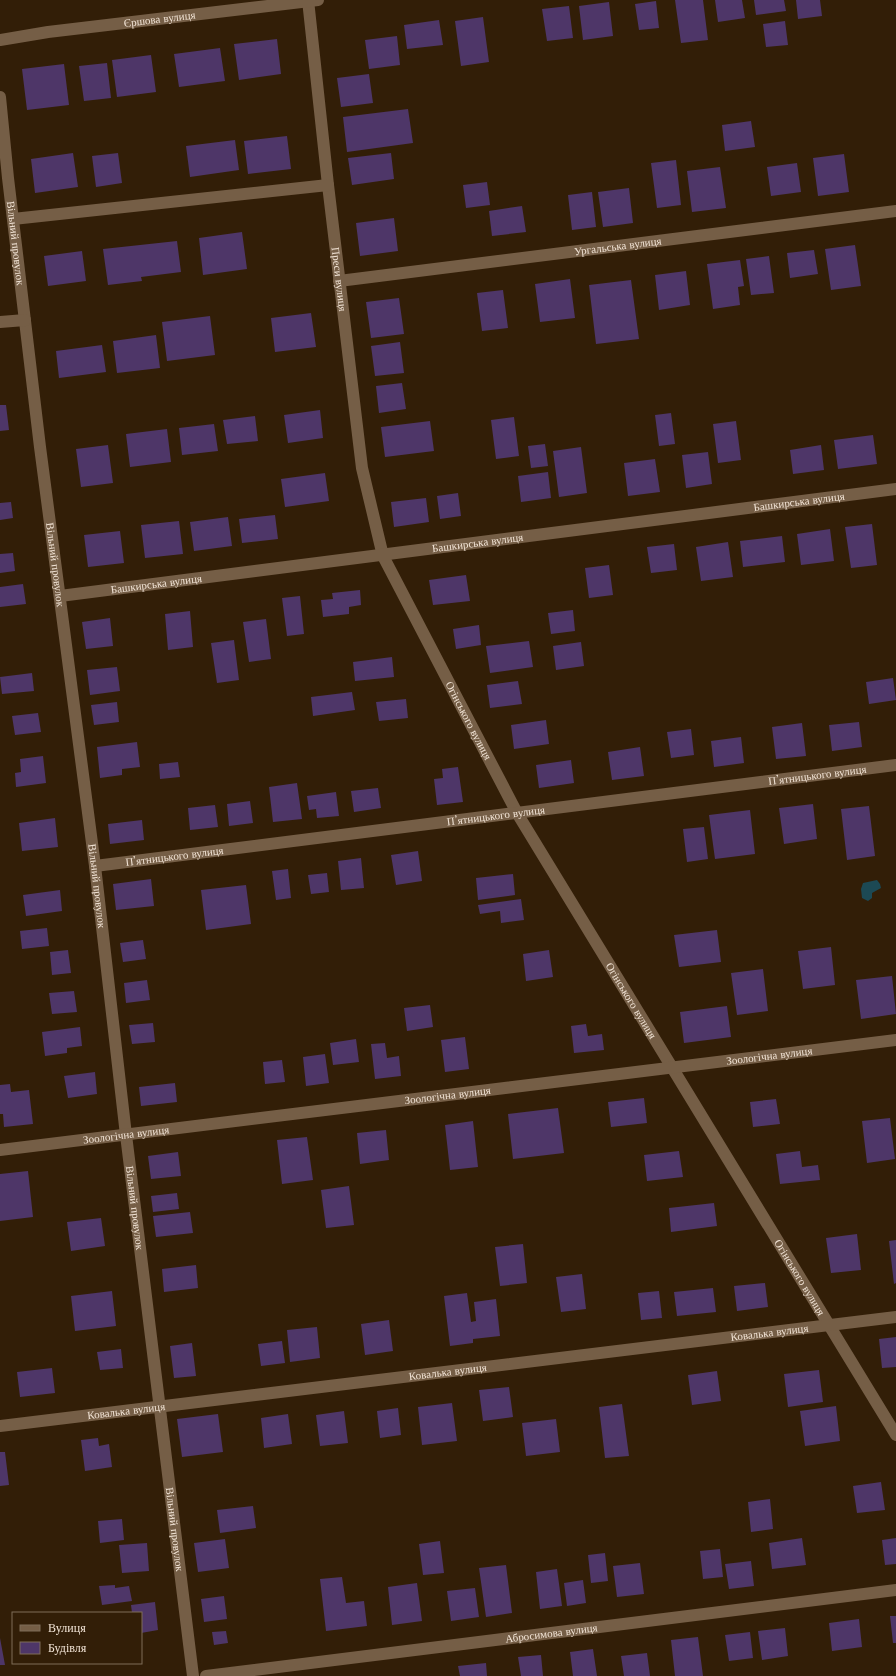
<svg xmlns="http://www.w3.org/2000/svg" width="896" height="1676" font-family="'Libre Baskerville',serif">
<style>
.water{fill:#1c4954}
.building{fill:#4e3668}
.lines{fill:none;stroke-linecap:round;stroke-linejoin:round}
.minor{stroke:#755e46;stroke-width:12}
.labels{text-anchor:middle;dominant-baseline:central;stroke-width:3;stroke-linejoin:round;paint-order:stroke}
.street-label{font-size:11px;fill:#f1e3d5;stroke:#321e07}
</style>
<rect width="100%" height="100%" fill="#321e07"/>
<!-- water -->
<path class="water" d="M877,880L880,884L881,888L872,893V898L868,901L862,898L861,889L863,883Z"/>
<!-- building -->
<path class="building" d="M675,0H703L708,40L681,43Z
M715,0H742L745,18L718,22Z
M754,0H784L786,11L756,15Z
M796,0H820L822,16L798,19Z
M656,1L659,28L639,30L635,4Z
M609,2L613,36L583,40L579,6Z
M569,6L573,38L547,41L542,9Z
M483,17L489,62L461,66L455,21Z
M439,20L443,45L407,49L404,25Z
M785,21L788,45L766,47L763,24Z
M397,36L400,65L369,69L365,40Z
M277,39L281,74L239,80L234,44Z
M220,48L225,81L179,87L174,54Z
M151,55L156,92L117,97L112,60Z
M107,63L111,98L84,101L79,66Z
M64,64L69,105L27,110L22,69Z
M369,74L373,103L341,107L337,78Z
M408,109L413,143L347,152L343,117Z
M751,121L755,147L725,151L722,125Z
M287,136L291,169L248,174L244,141Z
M235,140L239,170L190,177L186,146Z
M73,153L78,187L35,193L31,159Z
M118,153L122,183L96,187L92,156Z
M391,153L394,179L352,185L348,158Z
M844,154L849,192L818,196L813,158Z
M676,160L681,205L657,208L651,163Z
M797,163L801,192L771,196L767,167Z
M720,167L726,208L692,212L687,171Z
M487,182L490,205L466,208L463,185Z
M629,188L633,223L603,227L598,192Z
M592,192L596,227L572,230L568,195Z
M522,206L526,232L492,236L489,211Z
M394,218L398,251L360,256L356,223Z
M242,232L247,269L203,275L199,238Z
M177,241L181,272L141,277L142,281L108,285L103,249Z
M855,245L861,286L831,290L825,249Z
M814,250L818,274L790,278L787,253Z
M82,251L86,281L48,286L44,256Z
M769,256L774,293L751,295L746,259Z
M740,260L744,286L738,287L740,305L713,309L707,264Z
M686,271L690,305L659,310L655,275Z
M570,279L575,318L540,322L535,284Z
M631,280L639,339L596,344L589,285Z
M503,290L508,328L482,331L477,293Z
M399,298L404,334L371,338L366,302Z
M311,313L316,347L275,352L271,318Z
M210,316L215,355L167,361L162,322Z
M156,335L160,368L117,373L113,341Z
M400,342L404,373L375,376L371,346Z
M102,345L106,372L59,378L56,351Z
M402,383L406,409L379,413L376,386Z
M0,405H6L9,430L0,431Z
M320,410L323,438L288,443L284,415Z
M671,413L675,444L659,446L655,415Z
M255,416L258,441L227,444L223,420Z
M514,417L519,456L496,459L491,420Z
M430,421L434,451L385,457L381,427Z
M736,421L741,460L718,463L713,424Z
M214,424L218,451L182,455L179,428Z
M167,429L171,462L130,467L126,434Z
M873,435L877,464L838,469L834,440Z
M545,444L548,466L531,468L528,446Z
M108,445L113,483L81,487L76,449Z
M821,445L824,470L793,474L790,450Z
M581,447L587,493L559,497L553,451Z
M708,452L712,484L686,488L682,455Z
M655,459L660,492L628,496L624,463Z
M548,472L551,498L521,502L518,476Z
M325,473L329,501L285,507L281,479Z
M458,493L461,516L440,519L437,496Z
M426,498L429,522L394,527L391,502Z
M11,502L13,518L0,520V503Z
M275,515L278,539L242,543L239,519Z
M228,517L232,546L194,551L190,522Z
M179,521L183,554L145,558L141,525Z
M872,524L877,565L851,568L845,527Z
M830,529L834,561L801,565L797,534Z
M120,531L124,563L88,567L84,535Z
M782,536L785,562L743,567L740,541Z
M728,542L733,577L701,581L696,547Z
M674,544L677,570L651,573L647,547Z
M13,553L15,571L0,573V554Z
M609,565L613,595L589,598L585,568Z
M466,575L470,601L433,605L429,580Z
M23,584L26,604L0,607V587Z
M360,590L361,605L349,607V614L323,617L321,600L333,599L332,593Z
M300,596L304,634L287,636L282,598Z
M573,610L575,631L551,634L548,613Z
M190,611L193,647L168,650L165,614Z
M110,618L113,646L86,649L82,622Z
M266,619L271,659L249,662L243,622Z
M479,625L481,645L456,649L453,629Z
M234,640L239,680L217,683L211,643Z
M529,641L533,667L490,673L486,646Z
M581,642L584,666L556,670L553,646Z
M392,657L394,677L355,681L353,662Z
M117,667L120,691L90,695L87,670Z
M32,673L34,691L2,694L0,677Z
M893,678L896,700L869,704L866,682Z
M518,681L522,704L490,708L487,685Z
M352,692L355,710L313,716L311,697Z
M406,699L408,718L379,721L376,702Z
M117,702L119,722L94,725L91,705Z
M38,713L41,732L15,735L12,716Z
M546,720L549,744L514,749L511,725Z
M859,722L862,747L832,751L829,725Z
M802,723L806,756L776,759L772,727Z
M691,729L694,755L671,758L667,732Z
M741,737L744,763L714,767L711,741Z
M137,742L140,767L122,769V775L100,778L97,747Z
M640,747L644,776L612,780L608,752Z
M43,756L46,783L16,787L15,773L21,772L20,759Z
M571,760L574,783L539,788L536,765Z
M178,762L180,777L160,779L159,764Z
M458,767L463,802L437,805L434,779L443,778L442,769Z
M297,783L302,819L273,822L269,787Z
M378,788L381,808L354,812L351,791Z
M336,792L339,816L317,818L316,809L309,810L307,796Z
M250,801L253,823L229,826L227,804Z
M813,804L817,839L784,844L779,808Z
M215,805L218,827L190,830L188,808Z
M869,806L875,856L847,860L841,809Z
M750,810L755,854L715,859L709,815Z
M55,818L58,847L22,851L19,823Z
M142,820L144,840L110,844L108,824Z
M704,827L708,859L687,862L683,829Z
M418,851L422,881L396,885L391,855Z
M361,858L364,888L341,890L338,861Z
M288,869L291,898L276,900L272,871Z
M327,873L329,892L311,894L308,875Z
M513,874L515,895L478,900L476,878Z
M151,879L154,906L116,910L113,884Z
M246,885L251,924L206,930L201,890Z
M60,890L62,911L26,916L23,895Z
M521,899L524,920L501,923L500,911L480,914L478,905Z
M47,928L49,946L22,949L20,931Z
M717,930L721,962L679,967L674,935Z
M143,940L146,959L123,962L120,943Z
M831,947L835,985L803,989L798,951Z
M68,950L71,973L52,975L50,952Z
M549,950L553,977L526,981L523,954Z
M763,969L768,1011L737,1015L731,973Z
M892,976L896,1014L861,1019L856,980Z
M147,980L150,1000L126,1003L124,983Z
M74,991L77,1012L52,1014L49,993Z
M430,1005L433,1027L407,1031L404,1008Z
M727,1006L731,1037L684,1043L680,1012Z
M153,1023L155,1042L132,1044L129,1025Z
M586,1024L588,1036L602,1034L604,1050L574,1053L571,1026Z
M80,1027L82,1046L67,1048V1053L45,1056L42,1032Z
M465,1037L469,1069L445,1072L441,1040Z
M356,1039L359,1062L333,1065L330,1043Z
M385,1043L387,1058L399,1056L401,1076L375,1079L371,1044Z
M325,1054L329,1083L306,1086L303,1057Z
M282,1060L285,1082L265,1084L263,1062Z
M95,1072L97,1094L68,1098L64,1076Z
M175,1083L177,1102L141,1106L139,1087Z
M10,1084L11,1092L29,1090L33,1124L4,1127L3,1114H0V1085Z
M644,1098L647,1123L611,1127L608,1102Z
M776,1099L780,1124L753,1127L750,1102Z
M558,1108L564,1153L513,1159L508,1114Z
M890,1118L895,1159L867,1163L862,1121Z
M473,1121L478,1167L450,1170L445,1125Z
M386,1130L389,1160L360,1164L357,1133Z
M307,1137L313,1180L282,1184L277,1140Z
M679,1151L683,1177L647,1181L644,1155Z
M800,1151L802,1167L818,1165L820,1180L780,1184L776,1154Z
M178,1152L181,1176L151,1179L148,1156Z
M28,1171L33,1217L0,1221V1174Z
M349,1186L354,1225L326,1228L321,1190Z
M177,1193L179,1209L153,1212L151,1196Z
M714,1203L717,1226L671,1232L669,1208Z
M190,1212L193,1233L156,1237L153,1216Z
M101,1218L105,1246L71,1251L67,1222Z
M857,1234L861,1270L831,1273L826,1238Z
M896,1240V1283L894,1284L889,1241Z
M523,1244L527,1283L500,1286L495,1247Z
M196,1265L198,1288L164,1292L162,1269Z
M582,1274L586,1309L561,1312L556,1277Z
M765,1283L768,1307L737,1311L734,1286Z
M713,1288L716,1312L677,1316L674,1292Z
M112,1291L116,1326L75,1331L71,1296Z
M659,1291L662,1318L641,1320L638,1293Z
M467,1293L471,1322L476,1321L474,1302L496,1299L500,1336L473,1339V1343L450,1346L444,1296Z
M389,1320L393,1351L365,1355L361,1324Z
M317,1327L320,1358L290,1362L287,1330Z
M896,1337V1367L882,1368L879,1339Z
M282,1341L285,1363L261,1366L258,1344Z
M192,1343L196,1376L174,1378L170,1346Z
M121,1349L123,1368L100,1370L97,1352Z
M52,1368L55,1393L20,1397L17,1372Z
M819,1370L823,1402L788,1407L784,1374Z
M717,1371L721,1401L692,1405L688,1375Z
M509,1387L513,1417L483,1421L479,1390Z
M452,1403L457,1441L422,1445L418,1407Z
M622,1404L629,1456L605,1458L599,1407Z
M836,1406L840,1441L805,1446L800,1411Z
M398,1408L401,1435L380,1438L377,1411Z
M344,1411L348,1443L320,1446L316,1415Z
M218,1414L223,1452L182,1457L177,1419Z
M288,1414L292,1444L264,1448L261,1418Z
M556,1419L560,1452L526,1456L522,1423Z
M98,1438L99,1446L109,1444L112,1467L85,1471L81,1440Z
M0,1452H5L9,1485L0,1486Z
M881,1482L885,1510L857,1513L853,1486Z
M770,1499L773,1529L751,1532L748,1502Z
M253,1506L256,1528L220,1533L217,1510Z
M122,1519L124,1540L100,1543L98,1521Z
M802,1538L806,1565L772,1569L769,1543Z
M896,1538V1564L885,1565L882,1540Z
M225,1539L229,1568L198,1572L194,1543Z
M440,1541L444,1573L423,1575L419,1544Z
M147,1543L149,1571L122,1573L119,1545Z
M720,1549L723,1577L703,1579L700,1551Z
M605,1553L608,1581L591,1583L588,1555Z
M751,1561L754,1586L729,1589L725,1564Z
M640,1563L644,1594L617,1597L613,1566Z
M506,1565L512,1613L486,1617L479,1568Z
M557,1569L562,1606L540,1609L536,1572Z
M342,1577L346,1603L364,1601L367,1626L326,1631L320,1579Z
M583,1580L586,1603L567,1606L564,1583Z
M417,1583L422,1621L392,1625L388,1587Z
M115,1585V1588L129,1586L132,1601L102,1605L99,1586Z
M475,1588L479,1617L451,1621L447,1591Z
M224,1596L227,1619L204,1622L201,1599Z
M155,1602L158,1630L141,1633V1613H132L131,1605Z
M890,1616H896V1643H893Z
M859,1619L862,1647L832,1651L829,1623Z
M785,1628L788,1656L762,1660L758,1631Z
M226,1631L228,1643L214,1645L212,1632Z
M750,1632L753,1658L729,1661L725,1635Z
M698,1637L703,1676H675L671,1640Z
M0,1638L5,1665H0Z
M593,1649L597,1676H573L570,1652Z
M647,1653L650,1676H624L621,1656Z
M541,1655L543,1676H521L518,1657Z
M486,1663L487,1676H460L458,1666Z"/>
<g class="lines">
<!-- minor -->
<g class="minor">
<path id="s1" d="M308,0L328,185L362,468L383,556L517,813L896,1435"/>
<path id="s2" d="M0,40L48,32L318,0"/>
<path id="s3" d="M0,97L8,178L40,447L95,866L126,1135L193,1676"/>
<path d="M13,219L328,185"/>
<path id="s4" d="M339,281L896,211"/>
<path d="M0,322L25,320"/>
<path id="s5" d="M60,596L896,489"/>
<path id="s6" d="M95,866L896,765"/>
<path id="s7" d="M0,1150L896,1040"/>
<path id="s8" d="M0,1426L896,1317"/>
<path id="s9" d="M206,1676L896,1590"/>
</g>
</g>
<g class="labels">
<!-- street labels -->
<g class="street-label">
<text stroke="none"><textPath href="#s2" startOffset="161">Єршова вулиця</textPath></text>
<text stroke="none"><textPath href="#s3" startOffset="147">Вільний провулок</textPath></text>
<text stroke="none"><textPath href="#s4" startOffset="281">Ургальська вулиця</textPath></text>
<text stroke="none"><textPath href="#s1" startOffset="281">Преси вулиця</textPath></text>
<text stroke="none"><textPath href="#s5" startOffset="745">Башкирська вулиця</textPath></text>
<text stroke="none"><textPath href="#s5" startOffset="421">Башкирська вулиця</textPath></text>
<text stroke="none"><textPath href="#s3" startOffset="471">Вільний провулок</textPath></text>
<text stroke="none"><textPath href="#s5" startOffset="97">Башкирська вулиця</textPath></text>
<text stroke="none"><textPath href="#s1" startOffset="747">Огінського вулиця</textPath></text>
<text stroke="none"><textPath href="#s6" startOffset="728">П’ятницького вулиця</textPath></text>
<text stroke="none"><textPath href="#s6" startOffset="404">П’ятницького вулиця</textPath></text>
<text stroke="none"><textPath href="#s6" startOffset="80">П’ятницького вулиця</textPath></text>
<text stroke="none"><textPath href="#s3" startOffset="795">Вільний провулок</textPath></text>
<text stroke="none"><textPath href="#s1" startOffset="1071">Огінського вулиця</textPath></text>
<text stroke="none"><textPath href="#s7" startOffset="775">Зоологічна вулиця</textPath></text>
<text stroke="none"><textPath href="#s7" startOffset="451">Зоологічна вулиця</textPath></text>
<text stroke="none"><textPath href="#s7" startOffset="127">Зоологічна вулиця</textPath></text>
<text stroke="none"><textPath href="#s3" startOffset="1119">Вільний провулок</textPath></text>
<text stroke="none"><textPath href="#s1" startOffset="1395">Огінського вулиця</textPath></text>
<text stroke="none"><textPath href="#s8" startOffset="775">Ковалька вулиця</textPath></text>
<text stroke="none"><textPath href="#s8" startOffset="451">Ковалька вулиця</textPath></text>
<text stroke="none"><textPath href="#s8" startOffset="127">Ковалька вулиця</textPath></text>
<text stroke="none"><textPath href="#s3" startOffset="1443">Вільний провулок</textPath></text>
<text stroke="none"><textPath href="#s9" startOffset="348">Абросимова вулиця</textPath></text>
</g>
</g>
<!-- legend -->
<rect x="12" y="1612" width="130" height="52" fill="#321e07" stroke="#7e6d59"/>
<rect x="20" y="1625" width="20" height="6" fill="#755e46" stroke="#7e6d59"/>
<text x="48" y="1632" font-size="12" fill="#f1e3d5">Вулиця</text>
<rect x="20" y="1642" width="20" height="12" fill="#4e3668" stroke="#7e6d59"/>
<text x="48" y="1652" font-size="12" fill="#f1e3d5">Будівля</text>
</svg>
